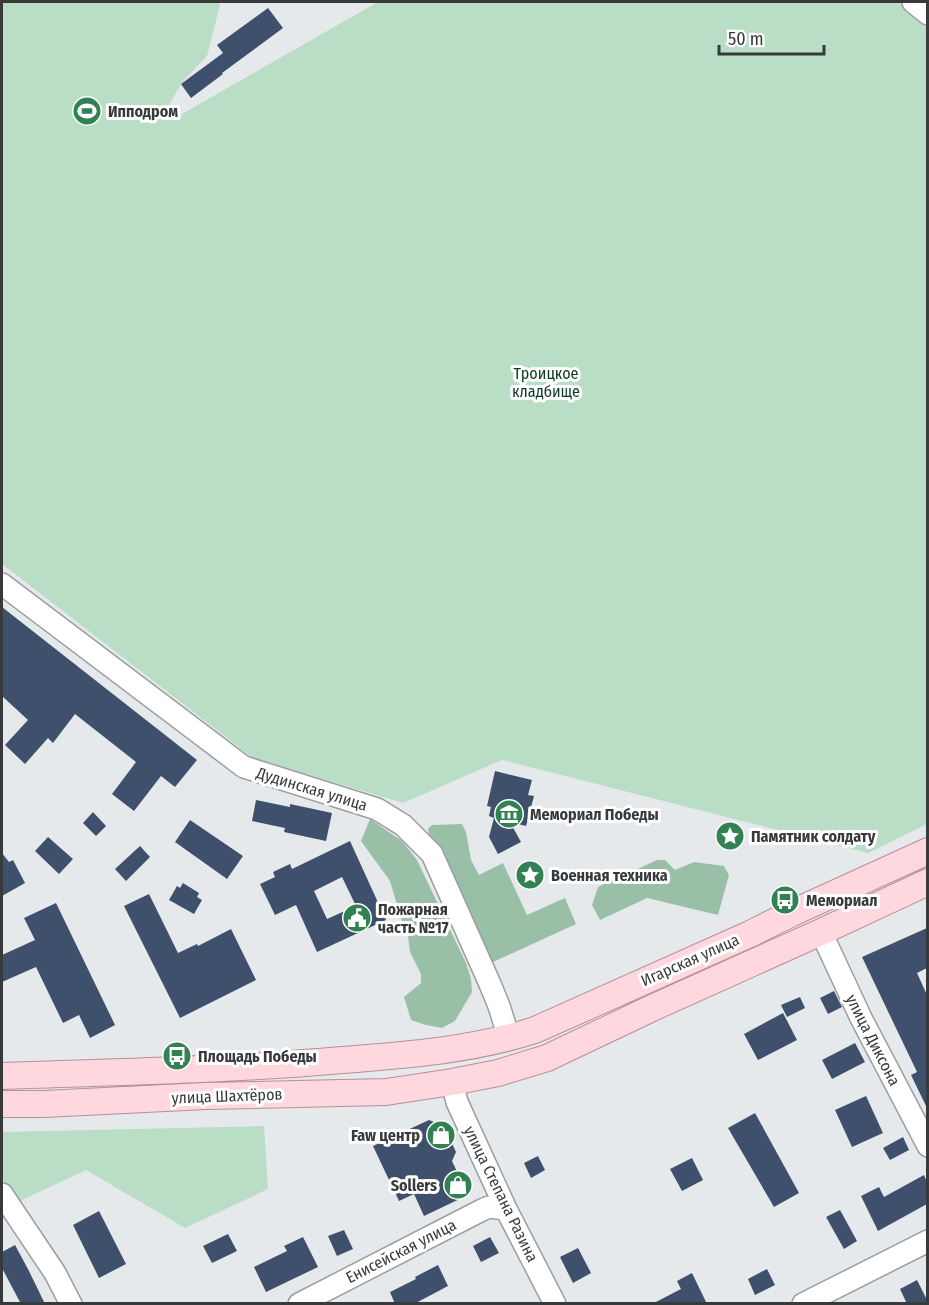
<svg xmlns="http://www.w3.org/2000/svg" width="929" height="1305" font-family="'Fira Sans Condensed',sans-serif">
<style>
.green{fill:#baddc6}
.forest{fill:#9abfa7}
.building{fill:#3f506c;fill-rule:evenodd}
.lines{fill:none;stroke-linecap:round;stroke-linejoin:round}
.minor-casing{stroke:#9b9ea1;stroke-width:24}
.major-casing{stroke:#b98e97;stroke-width:28}
.minor{stroke:#fff;stroke-width:21}
.major{stroke:#fed7df;stroke-width:26}
.labels{text-anchor:middle;dominant-baseline:central;stroke-width:6;stroke-linejoin:round;paint-order:stroke}
.poi-label{font-size:16px;font-weight:bold;fill:#38393b;stroke:#fff;text-anchor:start}
.park-label{font-size:16px;fill:#0c3a23;stroke:#fff}
.street-label{font-size:16px;fill:#38393b;stroke:#fff}
</style>
<rect width="100%" height="100%" fill="#e6e9ec"/>
<!-- green -->
<path class="green" d="M2,2H219L220,5L207,56L182,82L170,103L175,118L378,2H902L928,26L927,824L868,853L502,760L403,803L253,758L2,564Z
M264,1126L268,1189L185,1228L86,1170L18,1202L2,1178V1132Z"/>
<!-- forest -->
<path class="forest" d="M370,819L402,841L417,860L466,963L471,979L472,992L455,1021L442,1028L426,1025L411,1020L404,997L421,983V974L410,952L408,936L404,928L390,881L361,841Z
M462,824L466,832L471,860L479,875L503,863L527,915L565,898L576,924L491,963L429,834L428,829L432,825Z
M657,860H665L675,870L694,862L724,866L729,875L718,915L647,898L600,920L592,905L598,887L613,879L624,881L633,871Z"/>
<!-- building -->
<path class="building" d="M268,8L283,28L222,73L223,74L191,98L181,84L223,53L217,45Z
M2,607L197,760L175,787L161,776L134,811L112,794L136,762L75,714L53,743L48,738L25,764L5,745L28,720L2,696Z
M495,771L532,780L528,795L534,796L526,826L510,822L521,842L498,854L489,837L494,818L489,816L491,807L487,806Z
M256,800L290,807V804L332,813L326,841L284,832L285,828L252,821Z
M93,812L106,826L96,836L83,823Z
M190,820L243,856L227,879L175,842Z
M48,837L73,859L59,874L35,851Z
M350,841L386,920L317,952L296,905L275,915L260,884L275,877L273,872L290,864L292,869ZM342,877L356,906L327,919L314,891Z
M140,846L150,857L126,881L115,869Z
M2,853L9,862L13,860L25,883L2,896Z
M183,883L199,893L197,897L202,900L194,914L169,900L177,886L180,888Z
M149,894L178,953L197,944L198,946L231,929L256,980L180,1018L124,906Z
M56,903L115,1025L90,1038L79,1015L63,1023L36,967L2,982V955L35,940L24,918Z
M927,928V968L917,973L927,995V1108L911,1075L917,1072L862,957Z
M834,991L842,1007L828,1014L820,998Z
M800,997L805,1008L787,1017L781,1005Z
M783,1013L797,1040L758,1060L744,1034Z
M855,1043L865,1062L832,1079L822,1060Z
M866,1096L883,1133L852,1147L835,1110Z
M755,1113L799,1193L774,1207L728,1128Z
M429,1120L444,1126L456,1152L452,1161L468,1195L424,1216L414,1194L399,1201L373,1146Z
M903,1137L909,1150L890,1160L883,1148Z
M538,1156L545,1170L531,1178L524,1163Z
M692,1158L703,1180L682,1191L670,1169Z
M924,1175L927,1182V1204L878,1231L861,1196L879,1187L884,1197Z
M840,1210L857,1241L844,1249L826,1217Z
M99,1211L126,1264L99,1278L73,1225Z
M344,1230L353,1249L337,1256L328,1236Z
M228,1234L237,1251L212,1263L203,1246Z
M303,1237L318,1267L266,1292L254,1267L287,1251L284,1246Z
M490,1237L499,1253L481,1262L473,1246Z
M15,1245L29,1271L45,1304H21L2,1268V1252Z
M578,1248L591,1273L573,1283L560,1257Z
M438,1265L448,1286L414,1304H395L390,1292L416,1279L415,1277Z
M767,1269L775,1285L755,1295L748,1279Z
M692,1273L707,1304H652L681,1289L677,1281Z
M917,1280L927,1300V1304H907L900,1289Z"/>
<g class="lines">
<!-- minor casing -->
<g class="minor-casing">
<path id="minor" d="M913,2L928,14
M2,584L244,767L377,809L403,825L432,854L490,984L499,1006L509,1038
M821,932L861,1018L928,1146
M452,1082L457,1102L506,1209L555,1304
M2,1194L55,1273L71,1304
M299,1304L482,1210L489,1207L506,1209
M803,1304L928,1241"/>
</g>
<!-- major casing -->
<g class="major-casing">
<path id="major" d="M2,1076C115,1072 229,1070 342,1060C407,1055 473,1050 535,1030L750,934L792,913L928,851
M2,1104H44L206,1096L386,1092L452,1082L498,1073L547,1058L650,1009L821,932L928,882"/>
</g>
<!-- minor -->
<use href="#minor" class="minor"/>
<!-- major -->
<use href="#major" class="major"/>
</g>
<!-- icons -->
<defs>
<g id="stadium-disc" transform="scale(1.5)"><circle r="9.5" fill="#318152" stroke="#fff"/><path d="M0-5a6.5 5 0 1 0 0 10a6.5 5 0 1 0 0-10ZM-3.5-1.8h7v3.6h-7Z" fill="#fff"/></g>
<g id="museum-disc" transform="scale(1.5)"><circle r="9.5" fill="#318152" stroke="#fff"/><path d="M0-6L6-3V-2H-6V-3ZM-5-1h2V3h-2ZM-1-1h2V3h-2ZM3-1h2V3H3ZM-6 4H6V6H-6Z" fill="#fff"/></g>
<g id="sight-disc" transform="scale(1.5)"><circle r="9.5" fill="#318152" stroke="#fff"/><path d="M0-6L1.8-2.2L6-1.7L2.9 1.2L3.7 5.4L0 3.3L-3.7 5.4L-2.9 1.2L-6-1.7L-1.8-2.2Z" fill="#fff"/></g>
<g id="bus-disc" transform="scale(1.5)"><circle r="9.5" fill="#318152" stroke="#fff"/><path d="M-5-6H5V4H4V6H2V4H-2V6H-4V4H-5ZM-3.5-4V0h7V-4ZM-3.5 1.2v1.5H-2V1.2ZM2 1.2v1.5H3.5V1.2Z" fill="#fff"/></g>
<g id="civic-disc" transform="scale(1.5)"><circle r="9.5" fill="#318152" stroke="#fff"/><path d="M-.6-6.5H3V-4.5H.6V-3L4-1V1h2V6H-6V1h2V-1L-.6-3ZM-1.2 2.5V6h2.4V2.5Z" fill="#fff"/></g>
<g id="shop-disc" transform="scale(1.5)"><circle r="9.5" fill="#318152" stroke="#fff"/><path d="M-5-2.5h2.3a2.7 3.5 0 0 1 5.4 0H5L5.5 6h-11ZM-1.5-2.5h3a1.5 2.3 0 0 0-3 0Z" fill="#fff"/></g>
</defs>
<g fill-rule="evenodd">
<use href="#stadium-disc" x="87" y="111"/>
<use href="#museum-disc" x="509" y="814"/>
<use href="#sight-disc" x="730" y="836"/>
<use href="#sight-disc" x="530" y="875"/>
<use href="#bus-disc" x="785" y="900"/>
<use href="#civic-disc" x="357" y="918"/>
<use href="#bus-disc" x="177" y="1056"/>
<use href="#shop-disc" x="441" y="1135"/>
<use href="#shop-disc" x="458" y="1185"/>
</g>
<g class="labels">
<!-- poi labels -->
<g class="poi-label">
<text x="108" y="111">Ипподром</text>
<text x="530" y="814">Мемориал Победы</text>
<text x="751" y="836">Памятник солдату</text>
<text x="551" y="875">Военная техника</text>
<text x="806" y="900">Мемориал</text>
<text x="378" y="909">Пожарная<tspan x="378" dy="18">часть №17</tspan></text>
<text x="198" y="1056">Площадь Победы</text>
<text x="420" y="1135" text-anchor="end">Faw центр</text>
<text x="437" y="1185" text-anchor="end">Sollers</text>
</g>
<!-- park labels -->
<g class="park-label">
<text x="546" y="373">Троицкое<tspan x="546" dy="18">кладбище</tspan></text>
</g>
<!-- street labels -->
<g class="street-label">
<text transform="translate(312 789) rotate(17)">Дудинская улица</text>
<text transform="translate(690 960) rotate(-24)">Игарская улица</text>
<text transform="translate(873 1040) rotate(63)">улица Диксона</text>
<text transform="translate(227 1096) rotate(-2)">улица Шахтёров</text>
<text transform="translate(501 1194) rotate(64)">улица Степана Разина</text>
<text transform="translate(401 1251) rotate(-27)">Енисейская улица</text>
</g>
</g>
<!-- border -->
<rect width="929" height="1305" fill="none" stroke="#38393b" stroke-width="6"/>
<!-- scale -->
<path d="M719 45v9h105v-9" fill="none" stroke="#38393b" stroke-width="3"/>
<text x="728" y="45" font-size="18" fill="#38393b" stroke="#ffffff" stroke-width="4.5" paint-order="stroke">50 m</text>
</svg>
